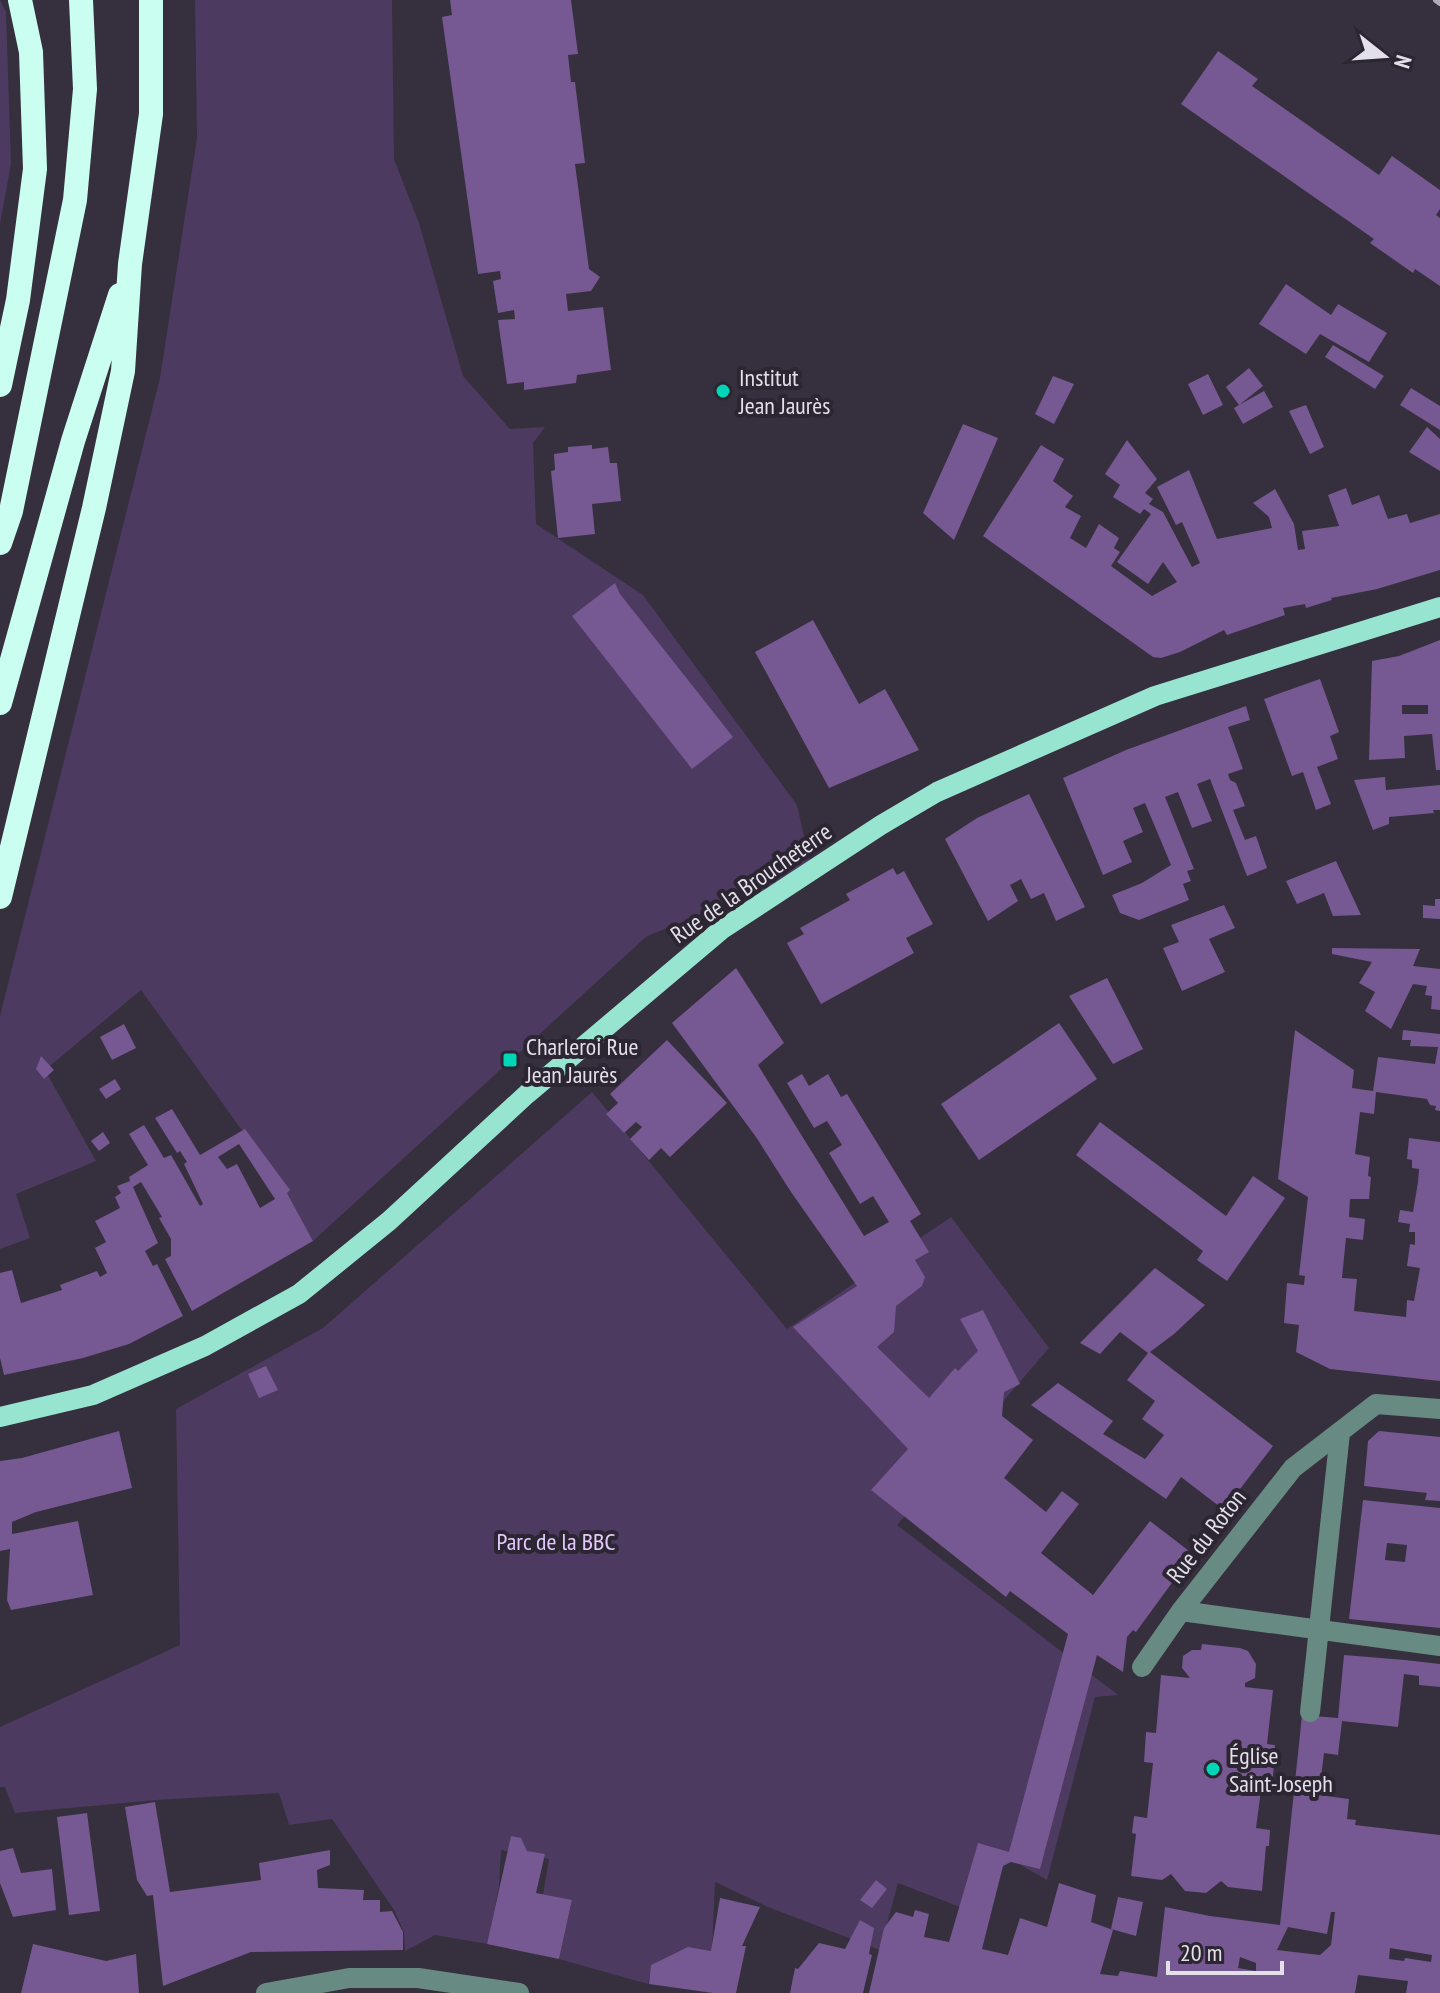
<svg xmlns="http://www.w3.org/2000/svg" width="1440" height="1993" font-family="'PT Sans Narrow',sans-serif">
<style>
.green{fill:#4d3a60}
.building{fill:#765892;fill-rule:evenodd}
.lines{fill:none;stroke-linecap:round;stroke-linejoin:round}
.minor{stroke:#678b82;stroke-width:20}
.major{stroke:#97e4d1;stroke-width:20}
.highway{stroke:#cafef1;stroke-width:24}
.rail{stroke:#afaab4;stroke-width:6}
.poi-dot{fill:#01d5b7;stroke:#2c2532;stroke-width:3}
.labels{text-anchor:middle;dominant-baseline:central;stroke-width:8;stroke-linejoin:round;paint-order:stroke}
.poi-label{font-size:24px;fill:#e4e0e9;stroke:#2c2532;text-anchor:start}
.street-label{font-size:24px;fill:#e4e0e9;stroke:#2c2532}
.park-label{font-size:24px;fill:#e4cafe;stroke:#2c2532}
</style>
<rect width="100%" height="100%" fill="#362f3d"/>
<!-- green -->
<path class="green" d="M0,0L6,12L11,164L0,224Z
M195,0H392L394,159L419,223L463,376L510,429L545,427L533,443L536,524L643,595L797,805L812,871L647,936L313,1241L287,1193L141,990L45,1070L96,1161L16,1194L30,1238L0,1249V1016L160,378L197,138Z
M592,1092L787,1329L951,1217L1049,1348L897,1525L1118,1695L1095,1697L1047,1880L996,1851L973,1912L898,1883L880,1950L768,1907L715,1882L712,1951L688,1948L652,1965L648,1984L559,1959L572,1901L543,1895L549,1859L501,1850L499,1886L488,1944L435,1935L405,1951L404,1932L394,1910L332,1819L289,1825L279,1793L156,1800L15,1813L5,1787H0V1727L180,1645L176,1409L323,1328Z"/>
<!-- building -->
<path class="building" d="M450,0H571L578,54L568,55L571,82H575L585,163L575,164L589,269L600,277L591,291L566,294L568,311L603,307L611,370L577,375L576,383L524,390V382L507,384L498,320L515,319L514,310L498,313L493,281L501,279L500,271L478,274L442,17L452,15Z
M1218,51L1258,79L1252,86L1379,175L1392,156L1440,190V209L1436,215L1440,218V286L1415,269L1413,273L1370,243L1374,239L1181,104Z
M1286,284L1331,315L1338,304L1387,333L1369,362L1320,334L1306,354L1259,324Z
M1333,345L1384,376L1375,389L1325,357Z
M1249,368L1263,386L1239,405L1264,391L1273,407L1243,424L1234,408L1239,405L1226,387Z
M1208,374L1223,405L1203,415L1188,384Z
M1053,376L1074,384L1054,424L1035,414Z
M1411,388L1440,406V430L1400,405Z
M1306,405L1324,447L1310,454L1289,411Z
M963,424L998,438L954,540L923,513Z
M1427,427L1440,439V471L1409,452Z
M1127,440L1157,479L1145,493L1153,499L1149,504L1163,512L1192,567L1200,563L1182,522L1176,525L1157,487L1189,470L1217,539L1272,528L1269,517L1253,503L1275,489L1294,524L1298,550L1305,549L1302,531L1339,526L1328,495L1346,488L1352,505L1379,495L1388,519L1407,514L1410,523L1440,514V570L1377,589L1331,598L1332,600L1306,608L1305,604L1283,608L1285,615L1227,635L1224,630L1180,652L1161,658L1153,657L983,536L1041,445L1064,459L1053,481L1073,496L1065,507L1081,516L1070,538L1086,548L1099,524L1119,538L1114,548L1120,552L1111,566L1152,596L1177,582L1163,562L1148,584L1117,562L1151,514L1144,509L1140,514L1113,497L1120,485L1105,474Z
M592,445V449L608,447L610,463H617L621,501L592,504L595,534L558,538L551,471L555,470L554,454L568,452V447Z
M615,583L620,594L733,737L692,769L572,616Z
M813,620L859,704L885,689L919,750L829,788L755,652Z
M1440,640V770H1436L1432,734L1404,736L1405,758L1369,760L1372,661L1399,656ZM1402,705H1428V714H1402Z
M1320,679L1339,732L1330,736L1338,759L1317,767L1331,804L1316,810L1303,772L1292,776L1264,699Z
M1246,706L1250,720L1228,727L1243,769L1228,774L1230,780L1236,783L1245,806L1233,810L1245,840L1256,836L1267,868L1247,876L1210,779L1197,784L1212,821L1192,828L1178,792L1165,797L1194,869L1187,871L1191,881L1183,884L1189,900L1139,920L1120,913L1112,895L1142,883L1171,865L1145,803L1133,808L1143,832L1123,841L1132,862L1103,875L1063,778L1126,750Z
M1385,777L1386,790L1440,785V810H1433L1434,813L1389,817V824L1373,830L1354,780Z
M1029,794L1085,907L1056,921L1044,893L1031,899L1021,879L1010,885L1018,901L988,921L945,839L977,818Z
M1336,861L1361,915L1333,916L1324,893L1297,904L1286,881Z
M893,868L897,875L904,871L933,924L906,938L914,953L821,1004L787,943L804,934L800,928L850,900L846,894Z
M1435,899H1440V919L1423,918V905L1435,906Z
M1224,905L1235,928L1209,939L1225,972L1182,991L1163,948L1179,942L1171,925Z
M1332,948L1420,949L1413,966L1440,969V1010L1431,1009L1432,996L1425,995L1427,986L1413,984L1391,1029L1365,1011L1375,992L1359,983L1372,962L1332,954Z
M736,968L784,1043L758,1065L864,1236L889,1222L873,1196L860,1204L829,1153L842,1145L827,1121L814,1128L787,1083L802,1074L809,1086L828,1074L841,1097L847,1094L921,1214L910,1221L929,1252L915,1260L925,1277L922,1286L896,1306L894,1332L877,1347L929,1398L955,1368L958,1371L978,1351L960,1319L983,1310L1020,1384L1004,1392L1002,1416L1033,1440L1004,1478L1046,1512L1062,1491L1079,1504L1041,1553L1093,1595L1150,1521L1193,1554L1136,1632L1133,1630L1127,1637L1123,1672L1097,1655L1040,1869L1011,1862L1003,1866L982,1949L1008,1955L1020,1918L1047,1927L1059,1883L1096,1895L1091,1922L1113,1930L1100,1974L1118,1976L1120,1971L1157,1977L1165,1907L1210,1916L1280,1925L1302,1715L1338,1718L1344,1655L1405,1660L1440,1664V1687L1419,1685V1676L1404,1674L1398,1727L1342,1721L1338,1755L1324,1753L1319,1795L1349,1799L1347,1819L1356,1820L1355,1825L1440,1835V1993H1406L1408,1981L1358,1975L1355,1993H869L884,1928L896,1912L913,1917L915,1910L929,1914L924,1937L949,1942L978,1843L1009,1852L1068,1634L1010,1591L1006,1597L871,1490L908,1449L793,1327L857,1286L791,1192L756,1137L672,1023ZM1331,1912H1335L1331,1945L1320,1955L1277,1950L1288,1927L1327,1934ZM1390,1948L1432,1955L1431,1962L1405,1958L1404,1961L1389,1959ZM1240,1957L1256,1963V1971L1238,1968Z
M1107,978L1143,1049L1113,1064L1069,996Z
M1059,1023L1097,1079L979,1160L941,1104Z
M124,1024L136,1048L112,1060L100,1037Z
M1295,1030L1354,1070L1352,1088L1373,1091L1378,1057L1435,1064L1438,1047L1410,1046L1411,1040H1402L1403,1030L1440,1034V1111L1435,1110L1436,1106L1430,1105L1427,1099L1376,1092L1374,1114L1360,1112L1355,1154L1370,1157L1368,1176L1371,1177L1369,1199H1350L1349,1217L1365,1219L1363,1240L1346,1238L1342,1278L1357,1279L1354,1311L1406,1317L1407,1300L1414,1301L1420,1268L1407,1266L1410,1244L1415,1245V1232H1409L1410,1224L1398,1222L1400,1210L1413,1212L1418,1182L1419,1169L1412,1168V1160L1407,1159L1409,1138L1440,1142V1381L1330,1369L1296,1352L1299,1325L1284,1323L1287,1283L1304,1285L1305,1276L1299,1275L1308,1197L1278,1179Z
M667,1040L727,1103L670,1157L661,1148L649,1160L630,1139L642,1127L636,1122L624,1133L606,1114L618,1103L610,1094Z
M41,1056L54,1070L44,1079L36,1069Z
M115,1079L121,1089L106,1099L99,1089Z
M172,1109L200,1155L245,1129L290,1190L287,1193L313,1241L192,1311L165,1259L171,1256V1239L159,1218L162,1217L141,1182L133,1187L158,1243L145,1251L153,1266L157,1264L183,1316L129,1344L83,1358L4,1375L0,1358V1273L12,1270L21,1303L62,1290L60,1285L97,1271L100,1277L107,1273L95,1248L106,1242L95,1221L120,1208L115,1197L121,1193L117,1186L130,1181L129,1177L148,1165L129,1134L144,1125L164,1158L171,1155L200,1206L203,1204L184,1164L187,1162L180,1151L177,1153L155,1118ZM239,1144L275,1199L260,1208L237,1164L227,1169L218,1157Z
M1100,1122L1226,1216L1253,1176L1285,1198L1227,1281L1197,1260L1203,1251L1076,1155Z
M103,1132L110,1143L99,1151L91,1141Z
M1155,1268L1205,1305L1174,1334L1150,1352L1273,1446L1224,1510L1181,1477L1166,1499L1031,1405L1058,1383L1113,1421L1103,1434L1145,1459L1164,1435L1142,1419L1155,1401L1127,1380L1148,1353L1120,1332L1100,1354L1080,1343Z
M266,1366L278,1390L259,1398L248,1374Z
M119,1431L132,1488L36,1512L12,1522V1534L78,1521L93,1595L11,1610L7,1600L10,1549L0,1551V1461L22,1458Z
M1379,1431L1440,1437V1501L1425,1500L1427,1493L1364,1486L1368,1441Z
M1363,1500L1440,1508V1628L1349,1619ZM1387,1543L1407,1545L1405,1562L1385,1560Z
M1202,1644L1240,1648L1248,1651L1256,1664L1255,1678L1245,1683V1687L1273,1690L1267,1744L1275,1745L1273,1777L1263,1775L1256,1828L1270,1830L1269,1846H1266L1262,1891L1228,1887L1221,1881L1206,1893L1185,1891L1171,1874L1162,1880L1131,1876L1136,1834L1132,1833L1134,1816L1147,1818L1153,1763L1144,1762L1146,1732L1156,1733L1161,1675L1190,1678L1182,1668L1183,1656L1192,1650H1201Z
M155,1802L170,1892L261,1880L259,1863L330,1850V1865L317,1870L318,1888L364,1890L363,1900H380V1912L392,1911L403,1932V1950L251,1952L163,1986L153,1895L147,1896L137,1880L125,1807Z
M87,1813L100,1911L69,1915L57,1817Z
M511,1836L521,1838L527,1851L545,1854L536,1893L572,1900L559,1959L487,1944Z
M13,1848L21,1873L52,1869L56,1910L13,1917L0,1883V1851Z
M876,1880L887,1889L872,1908L860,1900Z
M1118,1897L1143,1902L1136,1936L1111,1929Z
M720,1898L760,1907L742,1946H746L736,1993H713L649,1984L651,1965L688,1947L711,1951Z
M860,1920L874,1928L869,1954L872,1955L863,1993H790L795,1968L798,1969L819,1943L845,1949Z
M33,1944L106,1961L136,1954L139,1993H21Z"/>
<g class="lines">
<!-- minor -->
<path class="minor" d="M1440,1409L1376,1404L1293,1468L1181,1611L1440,1646
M1142,1667L1181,1611
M1310,1712L1340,1433
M266,1993L349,1978H418L519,1993"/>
<!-- major -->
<path class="major" d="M0,1417L93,1395L205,1346L299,1294L389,1221L527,1094L721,930L881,825L937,792L1155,696L1440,607"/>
<!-- highway -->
<path class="highway" d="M0,385L18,300L35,169L31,52L20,0
M0,543L11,511L75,200L85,89L81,0
M0,703L73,441L120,295
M0,897L94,508L123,371L130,264L151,114V0"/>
<!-- rail -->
<path class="rail" d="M1436,0L1440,3"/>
</g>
<!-- markers -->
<g class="poi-dot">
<circle cx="723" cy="391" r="8"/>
<rect x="502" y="1052" width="16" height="16" rx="4"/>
<circle cx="1213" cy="1769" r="8"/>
</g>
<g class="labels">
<!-- poi labels -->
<g class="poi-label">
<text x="739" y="377">Institut<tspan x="739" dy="28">Jean Jaurès</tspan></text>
<text x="526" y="1046">Charleroi Rue<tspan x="526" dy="28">Jean Jaurès</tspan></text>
<text x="1229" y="1755">Église<tspan x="1229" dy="28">Saint-Joseph</tspan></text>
</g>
<!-- street labels -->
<g class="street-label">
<text transform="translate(751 883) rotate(-35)">Rue de la Broucheterre</text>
<text transform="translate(1206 1536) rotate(-52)">Rue du Roton</text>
</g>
<!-- park labels -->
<g class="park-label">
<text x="556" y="1541">Parc de la BBC</text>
</g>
</g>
<!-- north arrow -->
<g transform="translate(1384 56) rotate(107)" stroke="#2c2532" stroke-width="6" paint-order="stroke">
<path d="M0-6L14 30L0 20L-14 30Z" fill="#e4e0e9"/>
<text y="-12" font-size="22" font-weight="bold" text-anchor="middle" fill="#e4e0e9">N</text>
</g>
<!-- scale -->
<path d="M1168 1961v12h114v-12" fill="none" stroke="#e4e0e9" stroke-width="4"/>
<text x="1180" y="1961" font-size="24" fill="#e4e0e9" stroke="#2c2532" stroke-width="6" paint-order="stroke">20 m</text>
</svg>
